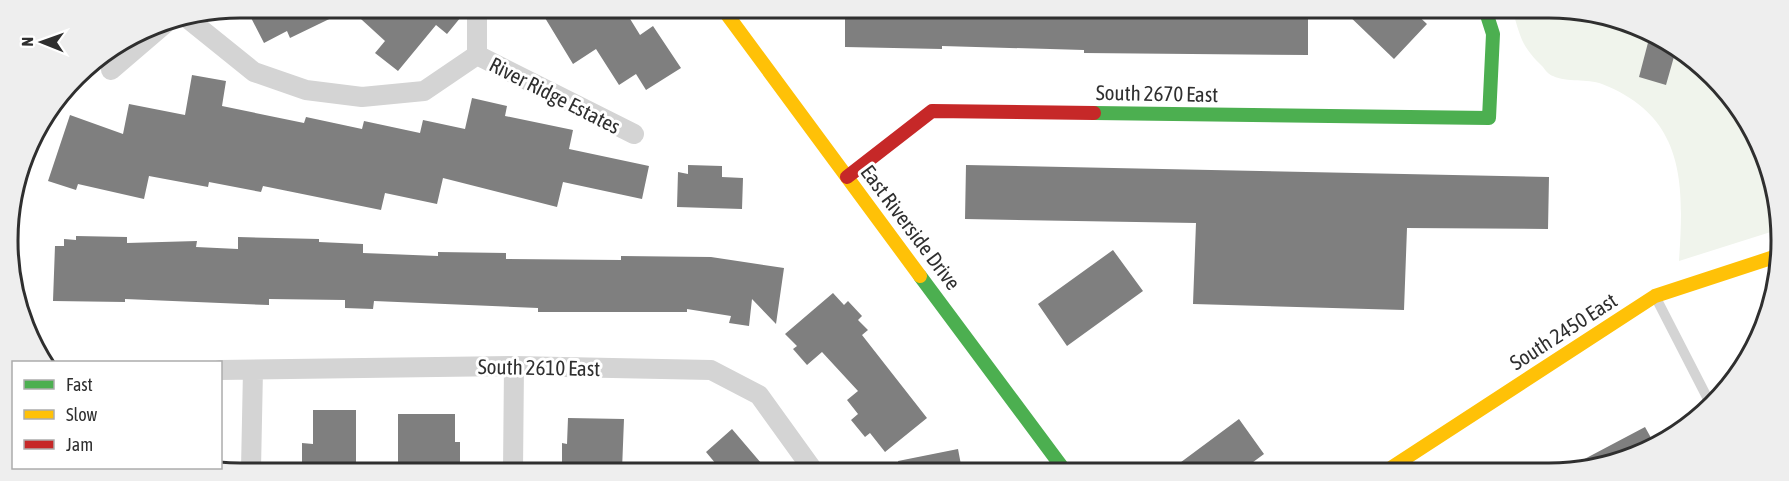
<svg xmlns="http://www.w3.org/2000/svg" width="1789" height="481" font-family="'Asap Condensed',sans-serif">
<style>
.green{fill:#f0f4ec}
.building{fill:#7f7f7f}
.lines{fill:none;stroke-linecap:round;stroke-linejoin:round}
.lane{stroke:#d4d4d4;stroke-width:10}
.street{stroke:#d4d4d4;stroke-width:20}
.fast{stroke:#4caf50;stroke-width:14}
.slow{stroke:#ffc107;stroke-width:14}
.jam{stroke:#c62828;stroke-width:14}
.labels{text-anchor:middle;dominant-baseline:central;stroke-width:6;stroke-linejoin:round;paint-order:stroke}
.street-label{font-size:21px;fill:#2f2f2f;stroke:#fff}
.rim{fill:none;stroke:#2f2f2f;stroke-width:3}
</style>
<rect width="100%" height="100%" fill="#fff"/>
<!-- green -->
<path class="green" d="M1513,12H1594L1678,47L1742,111L1777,195V230L1679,261C1684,184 1686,117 1602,84C1587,78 1567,83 1553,76C1549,75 1545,70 1543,67C1522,47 1521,39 1513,12Z"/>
<!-- building -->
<path class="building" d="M246,8H465V12L447,34L436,25L398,71L375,53L385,41L350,9L290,38L287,31L264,43Z
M539,8L624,9L640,35L653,26L681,68L646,90L636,74L619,85L596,49L573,64Z
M845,9L1308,11V55L1084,53V50L942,46V49L845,47Z
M1344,11H1413L1427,24L1394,59Z
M1650,35L1677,46L1666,85L1639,77Z
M192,75L226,81L222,106L304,123L306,117L362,129L364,121L420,133L423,120L465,129L472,98L507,106L505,116L573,130L569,149L649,166L642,199L563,182L557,207L443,178L437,204L385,193L381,210L263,186L261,192L209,182L208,187L149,176L144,199L78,184L76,190L48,181L70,115L123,134L129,104L185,115Z
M688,165L722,166V177L743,178L742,209L677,207L678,172L688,174Z
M966,165L1549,177L1548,229L1407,228L1404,310L1193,304L1196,223L965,219Z
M76,236L127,237V243L197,241L196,247L238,249V237L319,239V242L363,244V253L438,256V252L506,253V259L621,260V256L711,257L784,268L776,324L752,299L749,326L729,323L731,316L687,309V312H538V308L374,301L373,309L345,308V300L269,299V305L125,299V302L53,301L55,246H64V239L76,240Z
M1113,250L1143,291L1067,346L1038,304Z
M833,293L844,305L848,301L862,316L858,320L868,330L862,335L927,418L885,452L870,433L865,437L851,420L858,414L847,400L858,391L822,352L807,365L793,349L797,346L785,334Z
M313,410H356V469H302V443L313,444Z
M398,414H455V442H460V470L398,469Z
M568,418L624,419L622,470H562V443L567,444Z
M1239,419L1264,454L1241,471H1169Z
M1645,427L1655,445L1638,456L1578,472L1575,464Z
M732,429L767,470H721L706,452Z
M958,449L962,470H899L898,461Z"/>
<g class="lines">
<!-- lane -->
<path class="lane" d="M1655,296L1711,405"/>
<!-- street -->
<path class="street" d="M187,18L254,72L306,90L362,97L424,91L477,55
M477,55L634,134
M477,55V8
M111,70L167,22
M220,370L514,366L711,370L759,395L813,470
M251,469L253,370
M513,470L514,366"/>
<!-- fast -->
<path class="fast" d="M1094,113L1489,118L1493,34L1486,12
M920,276L1065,471"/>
<!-- slow -->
<path class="slow" d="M723,9L920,276
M1386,471L1655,296L1777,256"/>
<!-- jam -->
<path class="jam" d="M847,177L932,111L1094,113"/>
</g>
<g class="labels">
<!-- street labels -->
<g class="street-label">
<text transform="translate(1157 93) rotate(1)">South 2670 East</text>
<text transform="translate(555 95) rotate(27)">River Ridge Estates</text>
<text transform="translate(911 227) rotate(53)">East Riverside Drive</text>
<text transform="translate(1563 331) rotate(-33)">South 2450 East</text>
<text transform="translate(539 367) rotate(1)">South 2610 East</text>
</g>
</g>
<!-- crop -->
<path d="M0 0H1789V481H0ZM240 18H1549A222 222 0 0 1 1771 240V241A222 222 0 0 1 1549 463H240A222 222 0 0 1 18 241V240A222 222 0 0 1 240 18Z" fill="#eee" fill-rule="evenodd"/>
<path class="rim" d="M240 18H1549A222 222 0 0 1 1771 240V241A222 222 0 0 1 1549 463H240A222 222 0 0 1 18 241V240A222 222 0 0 1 240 18Z"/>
<!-- legend -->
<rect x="12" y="361" width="210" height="108" fill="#ffffff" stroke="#acacac" stroke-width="1.5"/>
<rect x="24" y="380" width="30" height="9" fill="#4caf50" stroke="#acacac" stroke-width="1.5"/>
<text x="66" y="391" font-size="18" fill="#2f2f2f">Fast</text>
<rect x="24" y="410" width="30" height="9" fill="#ffc107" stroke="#acacac" stroke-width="1.5"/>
<text x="66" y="421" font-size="18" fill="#2f2f2f">Slow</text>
<rect x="24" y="440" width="30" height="9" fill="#c62828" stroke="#acacac" stroke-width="1.5"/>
<text x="66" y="451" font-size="18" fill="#2f2f2f">Jam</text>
<!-- north arrow -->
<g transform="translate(42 42) rotate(271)" stroke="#ffffff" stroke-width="4.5" paint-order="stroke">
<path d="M0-4.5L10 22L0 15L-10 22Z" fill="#2f2f2f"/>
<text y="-9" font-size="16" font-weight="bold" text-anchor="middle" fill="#2f2f2f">N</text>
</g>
</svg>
